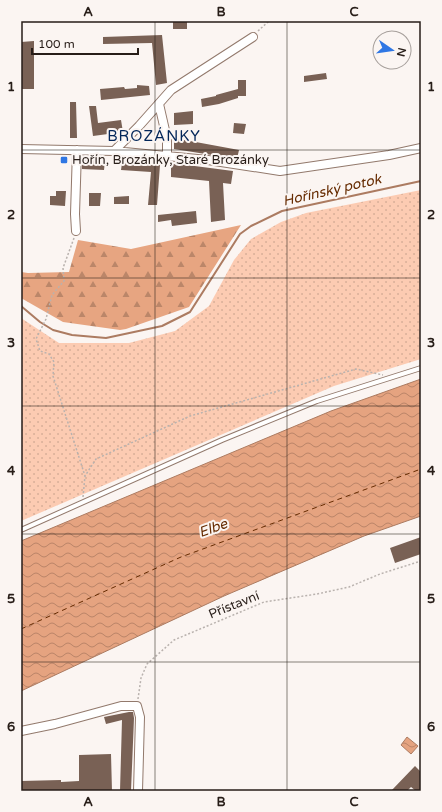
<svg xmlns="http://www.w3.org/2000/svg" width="442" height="812" font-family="'Varela Round',sans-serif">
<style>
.grass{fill:url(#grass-dots)}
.forest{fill:url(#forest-firs)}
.water{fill:url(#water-waves);stroke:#ac7b61}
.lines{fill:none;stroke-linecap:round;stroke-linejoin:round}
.stream{stroke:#ac7b61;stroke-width:2}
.ferry{stroke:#662b01;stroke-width:1;stroke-dasharray:5 4;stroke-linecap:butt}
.building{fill:#796155}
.lane-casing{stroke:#92796c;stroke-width:6}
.street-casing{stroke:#92796c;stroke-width:10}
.path{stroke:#b9b2ae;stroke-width:1.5;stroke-dasharray:2 2;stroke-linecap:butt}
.lane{stroke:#fff;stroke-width:4}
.street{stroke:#fff;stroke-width:8}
.grid{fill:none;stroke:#271d18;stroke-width:1;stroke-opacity:0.55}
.poi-dot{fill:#2f77e4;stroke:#fbf5f2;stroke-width:1.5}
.labels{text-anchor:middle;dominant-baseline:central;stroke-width:4;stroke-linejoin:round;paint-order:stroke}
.poi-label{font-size:13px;fill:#271d18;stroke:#fbf5f2;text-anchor:start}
.street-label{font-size:13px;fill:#271d18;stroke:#fbf5f2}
.water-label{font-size:14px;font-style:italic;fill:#662b01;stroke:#fbf5f2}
.quarter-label{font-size:15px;letter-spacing:1px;fill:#032659;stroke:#fbf5f2}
.neatline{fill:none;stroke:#271d18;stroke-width:1.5}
.grid-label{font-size:13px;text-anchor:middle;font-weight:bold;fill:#271d18}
</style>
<defs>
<pattern id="grass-dots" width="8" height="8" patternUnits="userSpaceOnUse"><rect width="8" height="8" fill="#fccbb2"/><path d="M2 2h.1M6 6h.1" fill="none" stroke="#d8ae98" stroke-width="1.8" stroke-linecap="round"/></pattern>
<pattern id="forest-firs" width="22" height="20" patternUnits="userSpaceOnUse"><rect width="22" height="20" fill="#e7a581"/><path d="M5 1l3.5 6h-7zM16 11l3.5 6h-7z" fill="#bb8669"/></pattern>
<pattern id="water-waves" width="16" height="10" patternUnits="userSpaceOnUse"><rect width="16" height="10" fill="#e5a380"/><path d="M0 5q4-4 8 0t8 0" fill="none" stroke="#ba8468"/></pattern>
</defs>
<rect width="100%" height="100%" fill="#fbf5f2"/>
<!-- grass -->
<path class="grass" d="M421,190V359L334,386L21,521V318L59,343H129L175,331L209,306L234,260L251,239L281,222L306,213Z"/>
<!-- forest -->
<path class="forest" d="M241,225L189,307L126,329L120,330L63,322L21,298V272L28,273L69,272L78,240L131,249Z"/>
<!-- water -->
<path class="water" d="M421,379V516L364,536L224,596L21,691V541L331,411Z
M407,737L418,746L411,754L401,745Z"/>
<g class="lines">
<!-- stream -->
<path class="stream" d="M21,306L40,322L53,330L72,335L106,338L162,326L190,312L240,234L251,226L282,211L421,181"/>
<!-- ferry -->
<path class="ferry" d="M21,629L181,557L421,469"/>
</g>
<!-- building -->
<path class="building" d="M173,21H187V29H173Z
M162,35L167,83L156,85L152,43L103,44V37Z
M34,41V89H21V42Z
M326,73L327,79L304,82V76Z
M238,80H246V96H238V98L219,104L202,107L201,99L216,96V95L238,89Z
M137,85L149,86L150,95L101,100L100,89L124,87L125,89L137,88Z
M70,102H76L77,138H70Z
M89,106H96L98,123L121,120L123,132L93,136Z
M193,111V124L174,125V113Z
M234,123L246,124L244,134L233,133Z
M174,138L239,150L237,159L174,149Z
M82,160L105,161L104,170L82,169Z
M122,163L160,165L157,205H148L151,172L121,170Z
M171,164L187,165L233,171L231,184L223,183L225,220L211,222L209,181L171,177Z
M56,191H66L65,206L50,205V196H56Z
M89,193H101L100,206H89Z
M129,196V204H114V197Z
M196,211L197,223L172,226L171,220L158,222V215Z
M421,537V554L395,563L390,548Z
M129,712H133L134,718L131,791H120L122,720L106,724L104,717Z
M111,754L112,791H21V781L61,780V782L79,781V755Z
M415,766L421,772V791H416L411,787L407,791H391Z"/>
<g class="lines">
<!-- lane casing -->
<g class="lane-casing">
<path id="lane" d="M21,530L222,440L317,401L421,368"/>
</g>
<!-- street casing -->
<g class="street-casing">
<path id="street" d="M159,104L167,139V156
M21,149L114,151L208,160L280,171L389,155L421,148
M114,151L139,126L171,90L253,37
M76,231L75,214L77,150
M21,731L55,724L121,706H137L140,717L138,791"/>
</g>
<!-- path -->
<path class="path" d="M258,31L269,21
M74,238L63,268L64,281L52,295L46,319L36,339L40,351L49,354L54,362L53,376L85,476
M83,497L85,476L96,459L190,416L356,369L383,375
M138,699L141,678L147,664L174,640L264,602L317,594L349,587L380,574L421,561"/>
<!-- lane -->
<use href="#lane" class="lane"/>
<!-- street -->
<use href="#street" class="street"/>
</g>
<!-- grid -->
<path class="grid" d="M155,21V791M287,21V791M21,150H421M21,278H421M21,406H421M21,534H421M21,662H421"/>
<!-- markers -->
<rect class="poi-dot" x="60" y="156" width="8" height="8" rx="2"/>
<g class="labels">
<!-- poi labels -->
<g class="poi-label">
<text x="72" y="160">Hořín, Brozánky, Staré Brozánky</text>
</g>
<!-- street labels -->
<g class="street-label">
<text transform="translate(234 605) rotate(-22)">Přístavní</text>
</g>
<!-- water labels -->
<g class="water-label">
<text transform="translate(332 190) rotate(-13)">Hořínský potok</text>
<text transform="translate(213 528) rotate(-20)">Elbe</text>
</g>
<!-- quarter labels -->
<g class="quarter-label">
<text x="154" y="136">BROZÁNKY</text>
</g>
</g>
<!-- border -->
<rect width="442" height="812" fill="none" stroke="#fbf5f2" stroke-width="44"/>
<!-- north arrow -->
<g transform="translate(392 50) rotate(103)"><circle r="19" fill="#fbf5f2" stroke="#a69f9b"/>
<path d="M0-3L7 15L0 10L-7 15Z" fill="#2f77e4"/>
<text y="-6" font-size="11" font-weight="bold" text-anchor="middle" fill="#271d18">N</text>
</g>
<!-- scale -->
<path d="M32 48v6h106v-6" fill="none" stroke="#271d18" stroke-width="2"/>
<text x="38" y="48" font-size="12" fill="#271d18" stroke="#fbf5f2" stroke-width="3" paint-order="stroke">100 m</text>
<rect x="22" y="22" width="398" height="768" class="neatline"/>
<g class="grid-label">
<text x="88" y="16">A</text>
<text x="221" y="16">B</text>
<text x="354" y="16">C</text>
<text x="11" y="91">1</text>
<text x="431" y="91">1</text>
<text x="11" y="219">2</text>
<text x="431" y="219">2</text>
<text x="11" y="347">3</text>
<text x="431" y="347">3</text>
<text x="11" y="475">4</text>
<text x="431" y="475">4</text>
<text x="11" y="603">5</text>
<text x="431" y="603">5</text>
<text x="11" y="731">6</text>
<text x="431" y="731">6</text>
<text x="88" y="806">A</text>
<text x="221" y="806">B</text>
<text x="354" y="806">C</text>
</g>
</svg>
